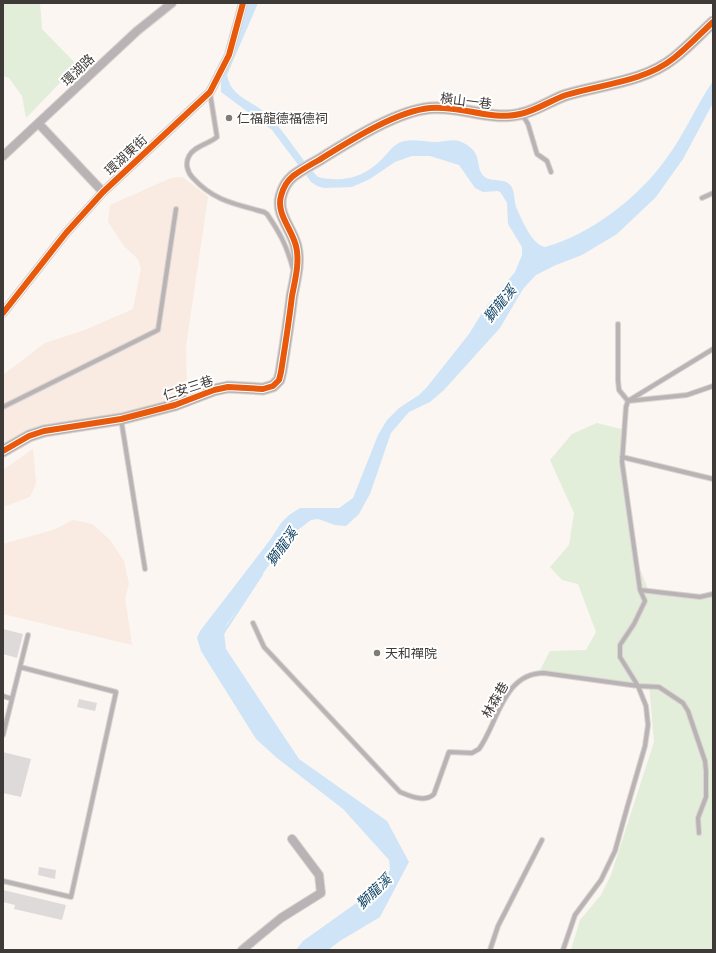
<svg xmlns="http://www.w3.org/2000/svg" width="716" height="953" font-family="Karla,'Noto Sans TC',sans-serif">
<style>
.industrial{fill:#f9eae2}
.green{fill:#e2edda}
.water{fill:#cfe5f7}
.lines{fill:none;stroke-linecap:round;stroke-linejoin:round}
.stream{stroke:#cfe5f7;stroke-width:2.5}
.building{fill:#dedada}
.lane-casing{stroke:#d8d4d0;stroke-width:6}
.street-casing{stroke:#d8d4d0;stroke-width:10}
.secondary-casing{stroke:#d8d4d0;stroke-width:13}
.lane{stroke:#bab3b5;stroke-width:4}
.street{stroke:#bab3b5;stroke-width:8}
.secondary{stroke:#bab2b2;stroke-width:11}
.cycleway-casing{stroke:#fff;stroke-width:8}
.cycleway{stroke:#e8590c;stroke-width:6}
.poi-dot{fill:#807c78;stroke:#fff;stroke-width:1.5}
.labels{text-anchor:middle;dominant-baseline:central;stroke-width:4;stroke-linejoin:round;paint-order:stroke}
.street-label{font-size:13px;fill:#3e3a37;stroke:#fff}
.poi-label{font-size:13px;fill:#3e3a37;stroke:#fff;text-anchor:start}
.water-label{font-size:14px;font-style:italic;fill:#0f4263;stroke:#fff}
</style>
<rect width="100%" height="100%" fill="#fbf6f1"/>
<!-- industrial -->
<path class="industrial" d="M183,177L208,197L186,346L187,396L121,415L26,433L3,444V375L45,343L85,330L133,309L141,269L138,259L124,246L108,222L110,205L171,178Z
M33,449L36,483L30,497L3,507V470Z
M73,520L92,524L110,540L124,561L129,584L125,597L132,645L3,614V544L53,530Z"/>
<!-- green -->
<path class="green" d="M3,3H40L42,29L77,65L26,118L22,96L9,78L3,76Z
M597,423L621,429L625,489L632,549L650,594L685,592L713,595V950H571L580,920L601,895L611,875L654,742L649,684L613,683L538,674L550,651L586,650L596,632L578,584L562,580L550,567L569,545L574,513L550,460L572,434Z"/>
<!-- water -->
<path class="water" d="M247,3H258L227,75C231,96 248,99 263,111C285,129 298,157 318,177C343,183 365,177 382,159C389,152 395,142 405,141C414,139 426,142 435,142C443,142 453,139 459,141C487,152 472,168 486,178C494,182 506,178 511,186C515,192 514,200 516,207C522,219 531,244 545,247C590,235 639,197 666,159C684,135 696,106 713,81V103L683,159L656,197L617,234L582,255L556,265L536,275L523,289L500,328L444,390L430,402L409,412L391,433L370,494L359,514L346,526L335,525L318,519L311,520L278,545L274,558L227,624L224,632L226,649L299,759L387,821L409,862L380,917L340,941L328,950H296L303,941L373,891L390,870L389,860L343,809L277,758L256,739L201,651L197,638L200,631L270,540L281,523L289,515L300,508H339L353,498L378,435L387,420L399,408L419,395L427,387L469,334L485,308L515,272L522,255V247L508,224L507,203L501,193L498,191L483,192L475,188L459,165L430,156H412L395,162L370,179L352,187L324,188L317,186L311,182L272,130L221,92V83Z"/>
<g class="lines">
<!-- stream -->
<path class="stream" d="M275,555L285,539
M222,635L262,574"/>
</g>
<!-- building -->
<path class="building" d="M3,629L23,634L17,658L3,654Z
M79,699L97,703L95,711L77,707Z
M3,752L31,759L21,797L3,793Z
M39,867L56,870L55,879L38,875Z
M3,890L66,905L62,920L14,909L15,905L3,902Z"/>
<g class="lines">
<!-- lane casing -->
<g class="lane-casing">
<path id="lane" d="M210,93L217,137C209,144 194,146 189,156C185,163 187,172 193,178C214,201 235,204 264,212L267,214C280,233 287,246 293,269
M522,114L528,124L537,154L547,161L551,172
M702,198L713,193
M618,324V380L619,390L628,401L687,395L713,386
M3,407L158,330L176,209
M121,419L145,569
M622,457L713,479
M640,590L700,597L713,594
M253,623L264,647L400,792C410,796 425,803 434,794L449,752L472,753L479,749C498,723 503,673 544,673L638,686L646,706L648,725L645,746L627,808L615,851L601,880L575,915L563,950
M3,696L12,699
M3,735L28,635
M699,833L698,818L706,797V771L705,761L688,711L683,703L659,687L638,686L620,657V645L634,624L645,601L640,590L622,462L626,407L628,401L713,349
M3,881L71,897L116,692L20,667
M490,950L498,926L542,840"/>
</g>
<!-- street casing -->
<g class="street-casing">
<path id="street" d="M39,124L103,192
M3,156L137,31L172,3
M3,313L66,233L103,192L210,92L229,55L243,3
M242,950L281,918L321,893L319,875L292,839"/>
</g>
<!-- secondary casing -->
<g class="secondary-casing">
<path id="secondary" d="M3,451L29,436L44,431L121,419L175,405L214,390L228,387L263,389L273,386L279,380L281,372C285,347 289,321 292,296C295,280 300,262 296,246C292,229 276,214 281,196C283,188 287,181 293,176C301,170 310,165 319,160C348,142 396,111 430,108C461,105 490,121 520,114C536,111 551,100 566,95C602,84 644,82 674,58C688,47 700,34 713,22"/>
</g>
<!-- lane -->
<use href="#lane" class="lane"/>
<!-- street -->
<use href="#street" class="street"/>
<!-- secondary -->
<use href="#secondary" class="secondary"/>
<!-- cycleway casing -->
<g class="cycleway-casing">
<path id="cycleway" d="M3,313L66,233L103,192L210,92L229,55L243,3
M3,451L29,436L44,431L121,419L175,405L214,390L228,387L263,389L273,386L279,380L281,372C285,347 289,321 292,296C295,280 300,262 296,246C292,229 276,214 281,196C283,188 287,181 293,176C301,170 310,165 319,160C348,142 396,111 430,108C461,105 490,121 520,114C536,111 551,100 566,95C602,84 644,82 674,58C688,47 700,34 713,22"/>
</g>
<!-- cycleway -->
<use href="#cycleway" class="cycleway"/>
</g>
<!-- markers -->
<g class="poi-dot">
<circle cx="229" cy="118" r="4"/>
<circle cx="377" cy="653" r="4"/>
</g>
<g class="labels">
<!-- street labels -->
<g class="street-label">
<text transform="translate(78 70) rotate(-44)">環湖路</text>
<text transform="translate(466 101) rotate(7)">橫山一巷</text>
<text transform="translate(126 155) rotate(-43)">環湖東街</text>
<text transform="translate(188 388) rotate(-18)">仁安三巷</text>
<text transform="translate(495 700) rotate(-60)">林森巷</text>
</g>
<!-- poi labels -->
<g class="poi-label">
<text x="237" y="118">仁福龍德福德祠</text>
<text x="385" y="653">天和禪院</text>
</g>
<!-- water labels -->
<g class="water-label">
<text transform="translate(500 304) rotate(-51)">獅龍溪</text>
<text transform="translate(282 547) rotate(-54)">獅龍溪</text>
<text transform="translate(374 892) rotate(-44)">獅龍溪</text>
</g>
</g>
<!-- border -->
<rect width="716" height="953" fill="none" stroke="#3e3a37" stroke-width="8"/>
</svg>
